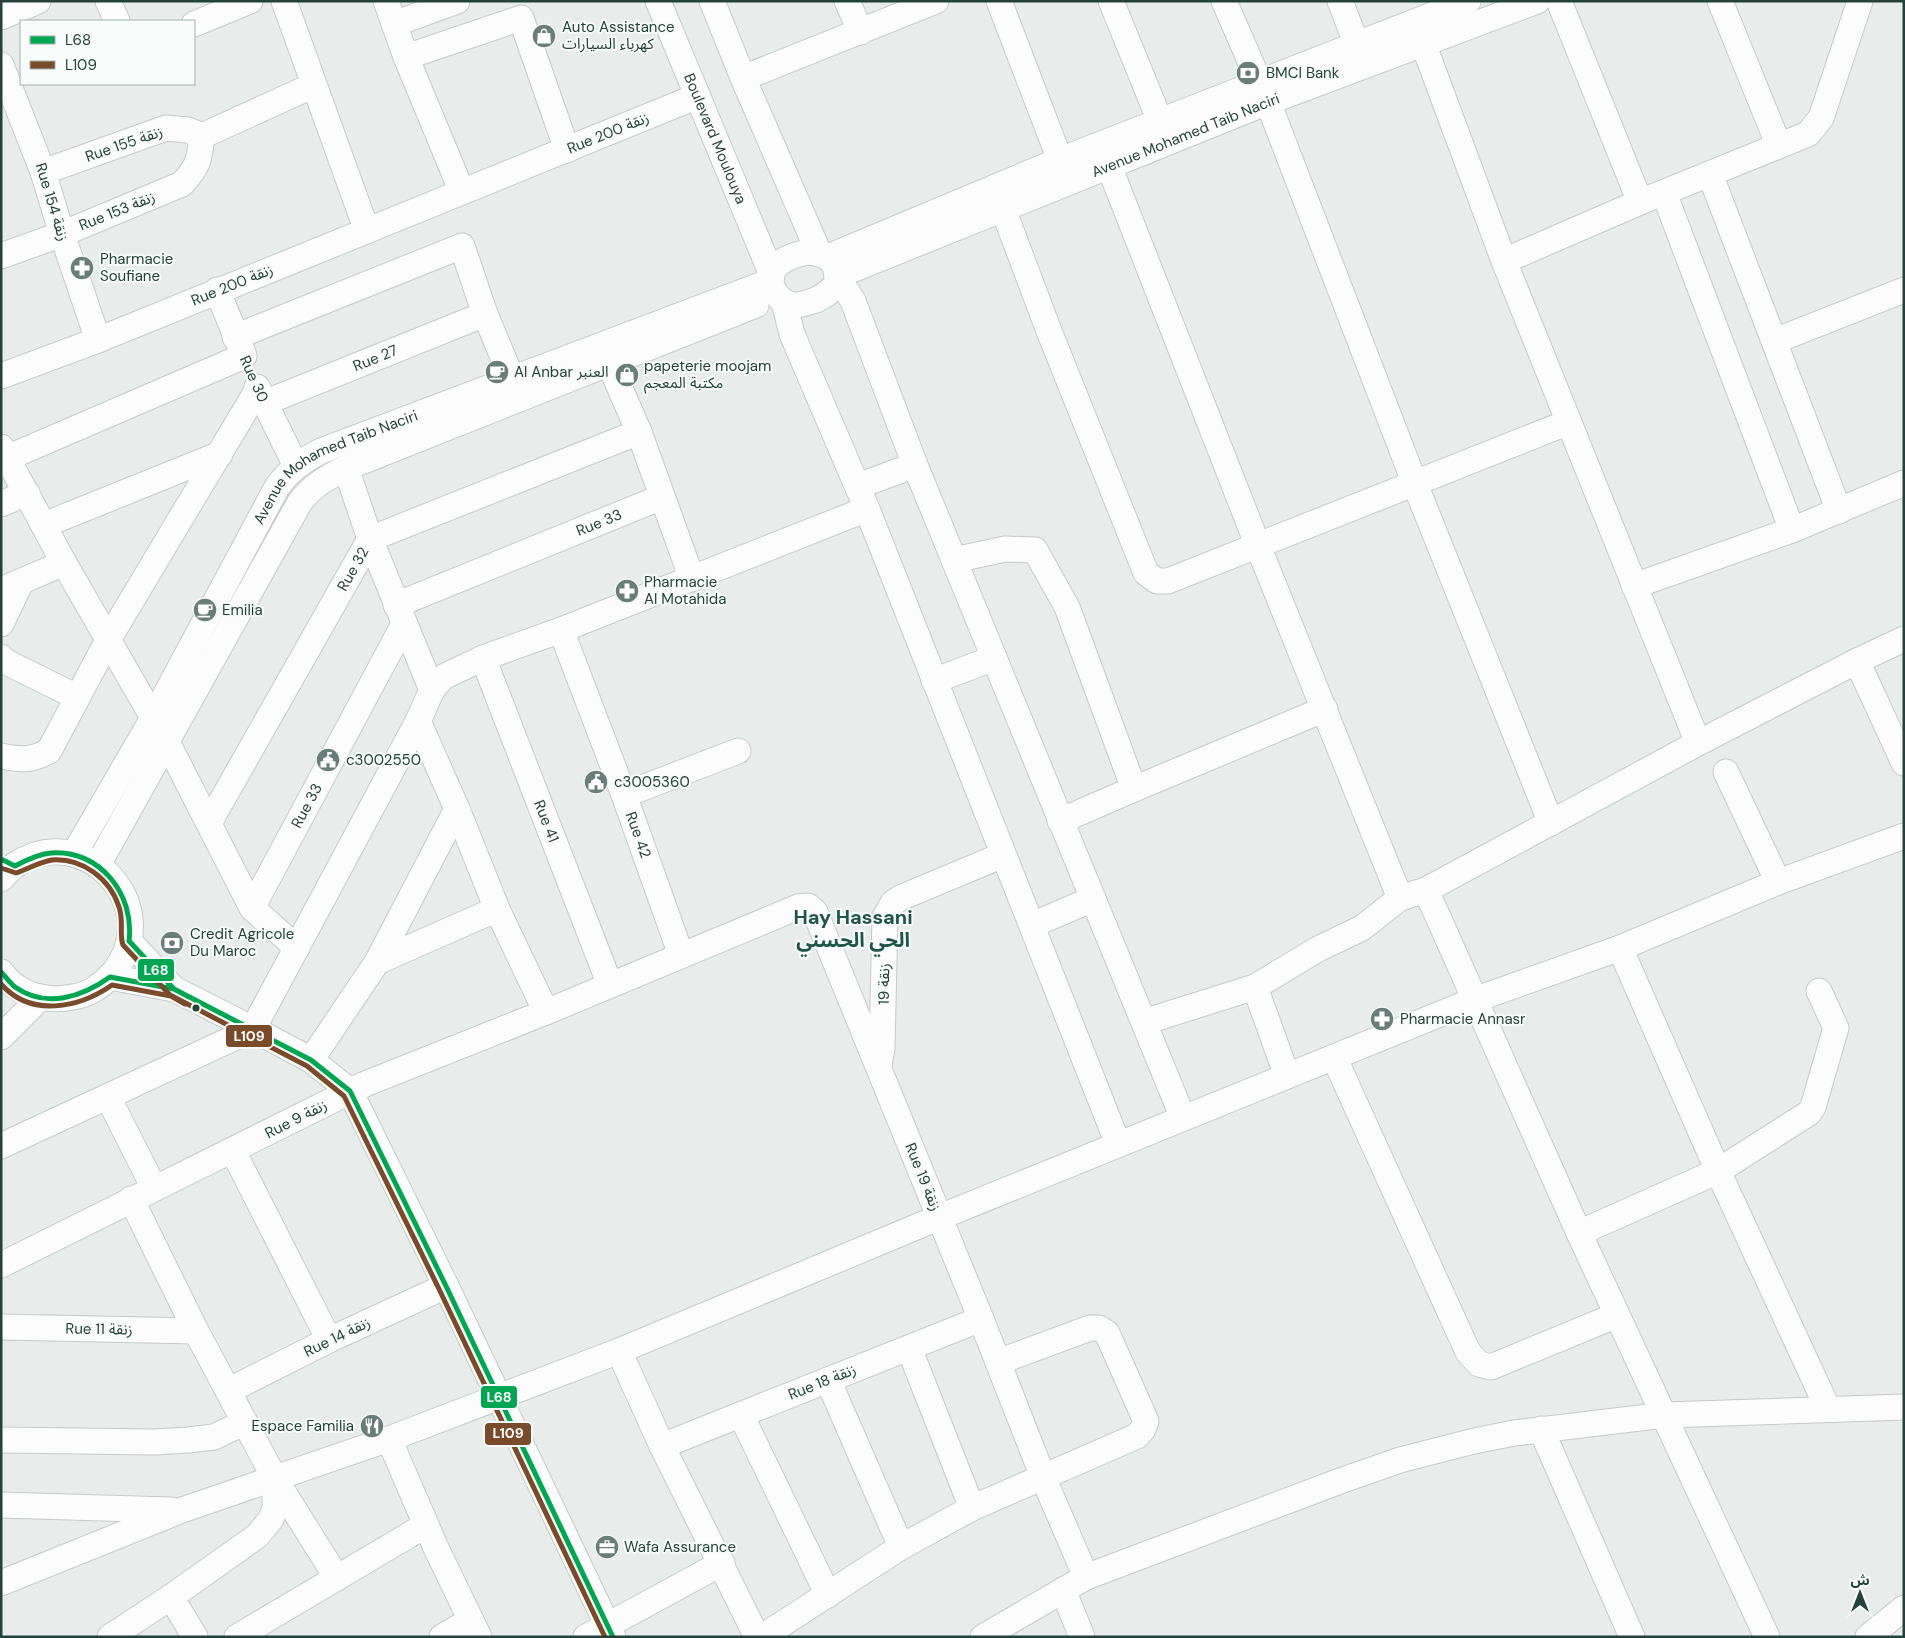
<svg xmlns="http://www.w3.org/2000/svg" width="1905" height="1638" font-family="'DM Sans','Noto Sans Arabic',sans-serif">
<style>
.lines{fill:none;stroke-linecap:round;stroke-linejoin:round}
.minor-casing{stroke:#c5cac8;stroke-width:27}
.minor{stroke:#fcfcfc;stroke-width:25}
.bus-1-casing{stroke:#f7fbf9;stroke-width:9}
.bus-2-casing{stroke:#f7fbf9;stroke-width:9}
.bus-1{stroke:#00a651;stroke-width:5}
.bus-2{stroke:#7a4b2a;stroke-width:5}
.bus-dot{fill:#24423a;stroke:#f7fbf9;stroke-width:2}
.labels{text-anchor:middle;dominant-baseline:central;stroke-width:4;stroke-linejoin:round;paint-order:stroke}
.poi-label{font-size:15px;fill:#24423a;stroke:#f7fbf9;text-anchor:start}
.street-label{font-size:15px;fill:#24423a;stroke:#f7fbf9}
.district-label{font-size:20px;font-weight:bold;fill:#1f5548;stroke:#f7fbf9}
.line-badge{stroke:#f7fbf9;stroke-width:2}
.badge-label{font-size:14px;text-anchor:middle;font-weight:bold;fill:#fff}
</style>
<rect width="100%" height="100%" fill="#e8edeb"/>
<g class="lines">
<!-- minor casing -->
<g class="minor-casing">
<g id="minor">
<path d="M108,1L117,21"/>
<path d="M284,1L367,231"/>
<path d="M386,1L406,57L462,192"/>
<path id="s1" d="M658,1L772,275"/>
<path d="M712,1L743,78L819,253"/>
<path d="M847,1L861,32"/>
<path d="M999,1L1060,160"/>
<path d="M1111,1L1160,121"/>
<path d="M1224,1L1268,102L1415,484L1551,823"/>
<path d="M1340,1L1362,58"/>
<path d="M1559,1L1640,202"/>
<path d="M1720,1L1779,146"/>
<path d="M1,17L38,1"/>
<path d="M194,24L250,1"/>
<path d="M394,24L457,1"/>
<path d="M1423,43L1504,261L1698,743"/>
<path d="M406,57L521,18L567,150"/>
<path d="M1,65L43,172L62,234L98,340"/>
<path d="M743,78L936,1"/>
<path d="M1109,166L1258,546L1400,898"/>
<path d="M43,172L166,128L188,130L202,136L314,85"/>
<path d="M1710,174L1839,511"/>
<path d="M1664,193L1792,530"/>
<path d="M1003,209L1049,331L1146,573L1157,581H1168L1569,422"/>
<path d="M809,252C829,254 838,262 837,283C832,291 825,295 816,300C810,302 803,304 797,305C780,306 764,284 774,269C782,258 797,254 809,252Z"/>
<path d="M1,256L62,234L182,184C199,165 199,161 202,136"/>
<path d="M828,257L1060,160L1468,1"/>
<path d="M1504,261L1640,202L1808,134L1821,118L1860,1"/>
<path id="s2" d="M837,276L1268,102L1537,1"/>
<path d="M837,283L846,290L853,301L915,465L1183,1118"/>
<path d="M217,290L243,353"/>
<path d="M784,302L792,334L867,509L1118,1144"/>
<path d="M235,337L462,246L485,314L512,379"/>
<path d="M1775,341L1904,290"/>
<path d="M602,347L639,432L692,579"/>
<path d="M1,376L98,340L698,96"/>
<path d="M257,387L296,466"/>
<path id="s3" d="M264,403L485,314"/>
<path d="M1,447L64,563L167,742L252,908L297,948"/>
<path d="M7,458L244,356"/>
<path d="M346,468L370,539L432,690"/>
<path d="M858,486L915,465"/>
<path d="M1,504L27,493"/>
<path d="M44,525L220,454"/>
<path d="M954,560L1005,549L1035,550L1067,607L1134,789L1060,821"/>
<path d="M1634,586L1792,530L1904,483"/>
<path d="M1,590L64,563"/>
<path id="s4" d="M396,605L662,497"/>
<path d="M1,624L21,582"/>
<path id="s5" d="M561,630L624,795L681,955"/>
<path d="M1,657L6,662L77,697"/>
<path id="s6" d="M483,658L610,985"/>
<path d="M1857,661L1904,763"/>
<path d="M934,681L994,658"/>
<path d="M418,721L457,809L497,909L546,1012"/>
<path d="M1,756C21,760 31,761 49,751L108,640L258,389"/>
<path d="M1726,772L1778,882"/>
<path d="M1134,789L1325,709"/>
<path d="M624,795L738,751"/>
<path id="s7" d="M209,823L370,539L639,432"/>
<path id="s8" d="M74,854L153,718L277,487C289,470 303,460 321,451L771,281"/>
<path d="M98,865L300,502C313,485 328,477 346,468L756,305"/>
<path d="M1,879C6,874 10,869 15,865C84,818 166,906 114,972C104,984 89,995 73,997C53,1001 31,998 15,986C10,983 5,977 1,972"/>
<path d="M1426,890L1579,1233L1767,1637"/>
<path id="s9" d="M252,908L404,624"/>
<path d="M1032,925L1093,899"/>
<path d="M129,941L174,989"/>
<path d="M1620,948L1718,1171L1828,1409"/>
<path d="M377,962L497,909"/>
<path d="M110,977L174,989L253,1029L311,1060L350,1091L446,1286L613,1637"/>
<path d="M1255,987L1287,1076"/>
<path d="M1144,1022L1255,987L1318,949L1362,928L1400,898L1426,890L1698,743L1857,661L1904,639"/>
<path d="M1,1037L41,997"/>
<path d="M1334,1057L1468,1352L1479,1364L1491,1367L1617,1315"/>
<path d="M311,1060L377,962L457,809"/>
<path d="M879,1066L882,1048L885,917L893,903L900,898L1003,855"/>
<path d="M108,1097L154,1188"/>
<path d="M1,1146L253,1029L418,721L432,690L443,677L483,658L561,630L867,509"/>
<path d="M233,1151L329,1340"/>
<path d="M131,1199L196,1331L275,1479L337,1578"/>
<path d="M1579,1233L1718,1171L1809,1113L1813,1107L1836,1028L1819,991"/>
<path d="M1,1265L365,1084L546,1012L798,907L808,906L815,912L981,1319L1043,1477L1086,1577"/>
<path d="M1,1327L196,1331"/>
<path d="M909,1348L972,1508"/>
<path d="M619,1351L662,1446L757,1637"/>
<path d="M828,1380L901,1547"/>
<path d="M228,1391L329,1340L446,1286"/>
<path d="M741,1415L828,1595"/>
<path d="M1541,1429L1632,1637"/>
<path d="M389,1439L436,1548L479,1637"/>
<path d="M1,1440L155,1442L188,1440L214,1437L245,1422"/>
<path d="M662,1446L981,1319"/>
<path d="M1,1505L171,1510"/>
<path d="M1,1583L182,1510L389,1439L619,1351L940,1217L1477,999L1620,948L1778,882L1904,836"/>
<path d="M1063,1590L1082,1637"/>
<path d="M171,1597L195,1637"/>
<path d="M110,1637L171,1597L257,1536L271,1519L275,1508V1479"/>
<path d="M237,1637L426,1525"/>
<path d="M442,1637L471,1620"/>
<path d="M586,1637L722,1563"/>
<path d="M762,1637L901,1547L972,1508L1137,1436L1143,1429L1146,1421L1107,1333L1099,1328H1090L998,1362"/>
<path d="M983,1637L1086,1577L1340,1481L1400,1460L1474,1441L1514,1433L1665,1415L1904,1407"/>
<path d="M1868,1637L1904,1608"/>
</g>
</g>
<!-- minor -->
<use href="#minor" class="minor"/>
<!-- bus-1 casing -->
<g class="bus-1-casing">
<path id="bus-1" d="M1,859L15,866C26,860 39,854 51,853C100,849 135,895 129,941L174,989L311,1060L350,1091L446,1286L613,1637
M1,972C6,977 10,983 15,987C46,1009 82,997 110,977L174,989L189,997"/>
</g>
<!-- bus-2 casing -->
<g class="bus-2-casing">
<path id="bus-2" d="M1,868L16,873C28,869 39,862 52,860C83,858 110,879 119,907C124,921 119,934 123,945L170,995L307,1066L344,1096L439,1289L605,1637
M1,984C31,1018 79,1008 112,985L171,996L185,1004"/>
</g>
<!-- bus-1 -->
<use href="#bus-1" class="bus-1"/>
<!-- bus-2 -->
<use href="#bus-2" class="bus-2"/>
</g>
<!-- icons -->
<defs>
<g id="shop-disc" transform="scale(1.25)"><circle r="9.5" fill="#697e78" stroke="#f7fbf9"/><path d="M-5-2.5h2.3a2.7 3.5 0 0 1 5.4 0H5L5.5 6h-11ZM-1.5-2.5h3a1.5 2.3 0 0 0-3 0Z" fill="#fff"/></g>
<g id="bank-disc" transform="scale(1.25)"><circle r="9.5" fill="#697e78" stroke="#f7fbf9"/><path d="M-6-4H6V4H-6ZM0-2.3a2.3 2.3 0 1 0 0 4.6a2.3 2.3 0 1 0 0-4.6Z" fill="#fff"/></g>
<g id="pharmacy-disc" transform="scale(1.25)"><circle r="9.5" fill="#697e78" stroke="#f7fbf9"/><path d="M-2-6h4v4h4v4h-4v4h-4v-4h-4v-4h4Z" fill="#fff"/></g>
<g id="cafe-disc" transform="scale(1.25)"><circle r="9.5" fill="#697e78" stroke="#f7fbf9"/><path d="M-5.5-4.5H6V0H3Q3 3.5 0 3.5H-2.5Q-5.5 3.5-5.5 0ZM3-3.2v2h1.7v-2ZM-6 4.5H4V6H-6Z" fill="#fff"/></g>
<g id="civic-disc" transform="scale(1.25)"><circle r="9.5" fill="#697e78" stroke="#f7fbf9"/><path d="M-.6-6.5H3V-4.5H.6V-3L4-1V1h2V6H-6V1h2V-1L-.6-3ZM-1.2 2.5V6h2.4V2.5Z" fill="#fff"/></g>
<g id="restaurant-disc" transform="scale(1.25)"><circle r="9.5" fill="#697e78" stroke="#f7fbf9"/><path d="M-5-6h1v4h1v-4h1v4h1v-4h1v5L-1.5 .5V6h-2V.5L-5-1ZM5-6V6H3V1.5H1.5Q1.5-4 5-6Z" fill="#fff"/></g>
<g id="office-disc" transform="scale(1.25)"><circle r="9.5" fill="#697e78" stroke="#f7fbf9"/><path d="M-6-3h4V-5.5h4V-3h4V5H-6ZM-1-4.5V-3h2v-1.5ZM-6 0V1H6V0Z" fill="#fff"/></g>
</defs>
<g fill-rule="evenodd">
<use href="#shop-disc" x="544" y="36"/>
<use href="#bank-disc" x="1248" y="73"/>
<use href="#pharmacy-disc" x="82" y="268"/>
<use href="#cafe-disc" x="497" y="372"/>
<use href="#shop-disc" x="627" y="375"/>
<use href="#pharmacy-disc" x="627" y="591"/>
<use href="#cafe-disc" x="205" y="610"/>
<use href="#civic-disc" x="328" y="760"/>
<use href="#civic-disc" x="596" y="782"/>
<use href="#bank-disc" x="172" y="943"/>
<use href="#pharmacy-disc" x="1382" y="1019"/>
<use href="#restaurant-disc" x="372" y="1426"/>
<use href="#office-disc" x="607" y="1547"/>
</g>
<!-- markers -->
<circle class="bus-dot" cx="196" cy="1008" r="4.5"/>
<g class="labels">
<!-- poi labels -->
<g class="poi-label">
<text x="562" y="27">Auto Assistance<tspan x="562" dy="17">كهرباء السيارات</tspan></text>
<text x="1266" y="73">BMCI Bank</text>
<text x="100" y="259">Pharmacie<tspan x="100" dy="17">Soufiane</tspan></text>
<text x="644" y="366">papeterie moojam<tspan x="644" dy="17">مكتبة المعجم</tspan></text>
<text x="514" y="372">Al Anbar العنبر</text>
<text x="644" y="582">Pharmacie<tspan x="644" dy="17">Al Motahida</tspan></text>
<text x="222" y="610">Emilia</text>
<text x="346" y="760">c3002550</text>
<text x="614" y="782">c3005360</text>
<text x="190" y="934">Credit Agricole<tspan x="190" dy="17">Du Maroc</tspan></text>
<text x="1400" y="1019">Pharmacie Annasr</text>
<text x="354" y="1426" text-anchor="end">Espace Familia</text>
<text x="624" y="1547">Wafa Assurance</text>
</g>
<!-- street labels -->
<g class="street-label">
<text transform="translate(608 133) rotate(-22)">Rue 200 زنقة</text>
<text stroke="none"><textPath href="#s2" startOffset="376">Avenue Mohamed Taib Naciri</textPath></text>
<text stroke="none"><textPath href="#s1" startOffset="149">Boulevard Moulouya</textPath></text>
<text transform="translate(124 144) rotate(-19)">Rue 155 زنقة</text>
<text transform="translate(52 202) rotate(73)">Rue 154 زنقة</text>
<text transform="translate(117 211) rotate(-22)">Rue 153 زنقة</text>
<text transform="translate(232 285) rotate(-22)">Rue 200 زنقة</text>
<text stroke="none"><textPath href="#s3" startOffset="120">Rue 27</textPath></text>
<text transform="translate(254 379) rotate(66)">Rue 30</text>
<text stroke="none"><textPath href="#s8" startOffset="479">Avenue Mohamed Taib Naciri</textPath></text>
<text stroke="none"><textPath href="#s4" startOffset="219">Rue 33</textPath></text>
<text stroke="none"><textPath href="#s7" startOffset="292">Rue 32</textPath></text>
<text stroke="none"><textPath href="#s9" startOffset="116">Rue 33</textPath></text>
<text stroke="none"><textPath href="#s6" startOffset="175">Rue 41</textPath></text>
<text stroke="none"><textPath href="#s5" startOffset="219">Rue 42</textPath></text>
<text transform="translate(884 984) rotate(-89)">19 زنقة</text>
<text transform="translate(296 1119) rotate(-27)">Rue 9 زنقة</text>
<text transform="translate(923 1177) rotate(68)">Rue 19 زنقة</text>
<text transform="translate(99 1329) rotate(1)">Rue 11 زنقة</text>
<text transform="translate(337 1337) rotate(-26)">Rue 14 زنقة</text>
<text transform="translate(822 1382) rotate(-22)">Rue 18 زنقة</text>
</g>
<!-- district labels -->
<g class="district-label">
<text x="853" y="917">Hay Hassani<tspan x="853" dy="23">الحي الحسني</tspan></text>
</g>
</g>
<g class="line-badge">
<rect x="137" y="958" width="38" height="24" rx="5" fill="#00a651"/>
<rect x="225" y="1024" width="48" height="24" rx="5" fill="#7a4b2a"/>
<rect x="480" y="1385" width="38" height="24" rx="5" fill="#00a651"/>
<rect x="484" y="1422" width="48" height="24" rx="5" fill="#7a4b2a"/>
</g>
<g class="badge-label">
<text x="156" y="975">L68</text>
<text x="249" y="1041">L109</text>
<text x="499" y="1402">L68</text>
<text x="508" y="1438">L109</text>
</g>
<!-- border -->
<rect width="1905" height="1638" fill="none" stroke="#24423a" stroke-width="5"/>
<!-- legend -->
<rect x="20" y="20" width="175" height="65" fill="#f7fbf9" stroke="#a3b1ad"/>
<rect x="30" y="36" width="25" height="8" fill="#00a651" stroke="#a3b1ad"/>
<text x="65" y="45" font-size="15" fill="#24423a">L68</text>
<rect x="30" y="61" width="25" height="8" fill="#7a4b2a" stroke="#a3b1ad"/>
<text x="65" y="70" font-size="15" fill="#24423a">L109</text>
<!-- north arrow -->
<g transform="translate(1860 1593)" stroke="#f7fbf9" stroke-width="4" paint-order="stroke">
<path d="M0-4L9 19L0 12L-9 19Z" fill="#24423a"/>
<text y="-8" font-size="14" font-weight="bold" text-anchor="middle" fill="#24423a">ش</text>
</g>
</svg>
